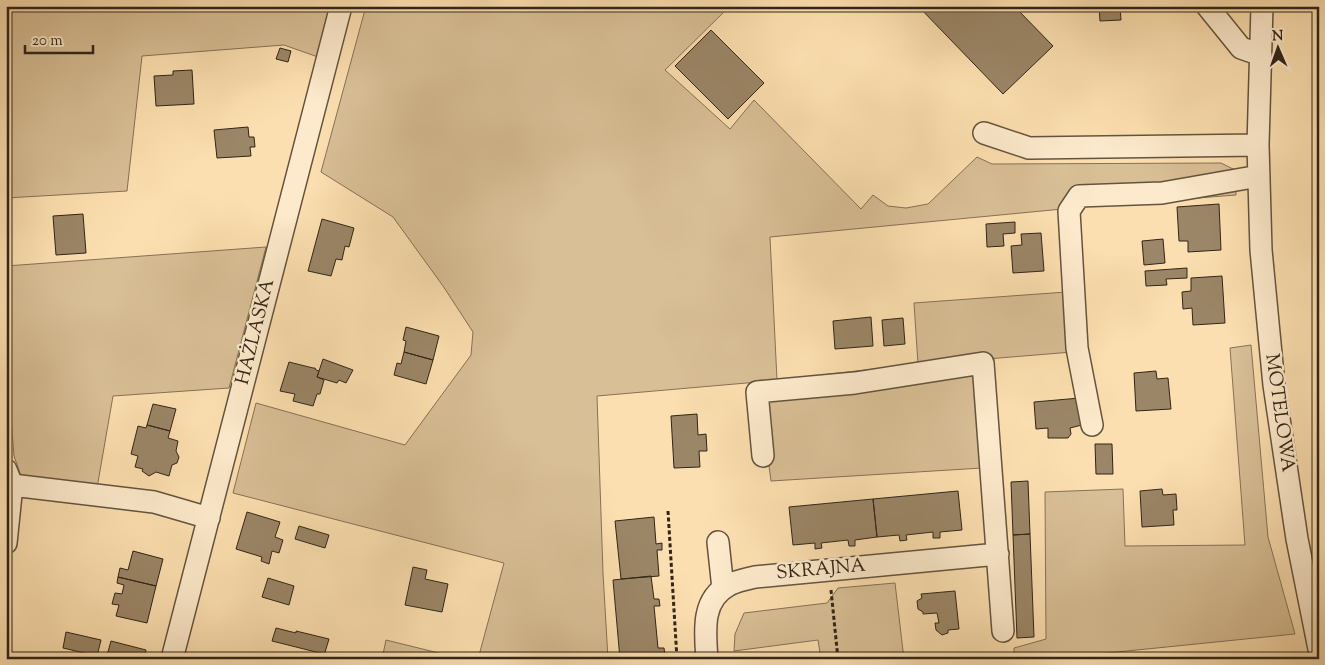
<svg xmlns="http://www.w3.org/2000/svg" width="1325" height="665" font-family="'Sorts Mill Goudy',serif">
<style>
.green{fill:#d9bf96;stroke:#857257}
.building{fill:#9b8667;stroke:#312518}
.lines{fill:none;stroke-linecap:round;stroke-linejoin:round}
.minor-casing{stroke:#64543e;stroke-width:24}
.path{stroke:#312518;stroke-width:3;stroke-dasharray:4 2.5;stroke-linecap:butt}
.minor{stroke:#fdeacc;stroke-width:21}
.labels{text-anchor:middle;dominant-baseline:central;stroke-width:5;stroke-linejoin:round;paint-order:stroke}
.street-label{font-size:19px;fill:#312518;stroke:#fdeacc}
</style>
<rect width="100%" height="100%" fill="#fcdfb0"/>
<filter id="stains"><feTurbulence type="fractalNoise" baseFrequency=".004" numOctaves="4"/><feColorMatrix values="0 0 0 0 .2 0 0 0 0 .09 0 0 0 0 .02 0 0 0 .5 -.17"/></filter>
<radialGradient id="worn" r=".72"><stop offset=".6" stop-color="#630" stop-opacity="0"/><stop offset="1" stop-color="#630" stop-opacity=".3"/></radialGradient>
<!-- green -->
<path class="green" d="M6,6H331L318,57L284,45L142,56L127,191L6,198Z
M366,6H730L665,70L730,129L754,100L861,209L873,195L888,206L906,208L928,204L977,157L992,164L1221,163L1235,170L1236,195L1094,206L770,237L777,380L918,364L914,303L1066,292L1072,352L975,360L982,468L771,481L758,382L597,396L603,573L608,659H478L504,563L233,493L256,403L405,445L471,355L473,332L443,286L393,217L321,172Z
M266,247L229,388L113,396L97,488L21,476L14,456L6,354V266Z
M1251,345L1268,537L1295,634L1048,659H1014V648L1046,639L1045,492L1123,489L1125,546L1245,545L1230,348Z
M895,583L904,659H821L818,640L734,651L735,634L744,613L827,603L838,588Z
M386,640L463,659H382Z"/>
<!-- building -->
<path class="building" d="M918,6H1014L1053,46L1003,94Z
M1099,6H1120L1121,20L1100,21Z
M1316,6H1319V41H1315Z
M711,30L764,83L728,119L675,66Z
M280,48L291,51L288,62L276,59Z
M192,70L194,104L156,106L154,76L173,75V71Z
M248,127L249,137H254L255,147H250L251,156L217,158L214,130Z
M1219,204L1221,250L1188,252V241H1179L1177,207Z
M83,214L86,253L56,255L53,216Z
M322,219L354,228L349,247L345,246L342,260L336,259L331,276L308,271Z
M1015,222V233L1003,234L1004,246L987,247L986,224Z
M1041,233L1044,271L1013,273L1011,246L1022,245L1021,234Z
M1163,239L1165,263L1144,265L1142,241Z
M1187,268V278L1166,279L1167,285L1146,286L1145,271Z
M1222,276L1225,323L1193,325L1192,308L1183,309L1182,292L1191,291V278Z
M871,317L873,346L835,349L833,321Z
M903,318L905,344L884,346L882,320Z
M406,327L439,336L433,360L404,352L406,341L403,340Z
M404,352L433,360L426,384L394,375L397,363L401,364Z
M323,359L353,370L346,383L339,380L337,383L317,377Z
M289,362L313,368H315L316,370L319,371L317,377L324,380L320,394H317L313,406L293,401L295,394L280,391Z
M1156,371L1157,379L1168,378L1171,409L1136,411L1134,373Z
M1080,398L1082,425L1070,428L1071,434L1068,438H1048V428L1036,429L1034,402Z
M153,404L176,409L170,431L147,425Z
M697,414L698,435L706,434L707,451H699L700,467L674,468L671,416Z
M147,425L170,431L168,438L178,441L176,451L179,457L177,463L172,465L169,476L156,472L149,476L142,471L143,469L135,467L138,456L131,454L138,426L146,428Z
M1095,444H1112L1113,474H1096Z
M1028,481L1030,534L1013,535L1011,482Z
M1162,489L1163,495L1176,494L1177,510H1173L1174,525L1142,527L1140,491Z
M958,491L962,530L940,532V538H933V532L906,535L907,540L900,541L899,535L877,537L873,499Z
M873,499L877,537L855,540V546H849L848,540L821,543L822,548L815,549V543L793,545L789,507Z
M247,512L280,522L275,537L283,540L279,553L272,551L269,564L261,561L262,557L236,549Z
M654,517L656,544L662,543V550H657L659,576L621,579L615,521Z
M299,526L329,535L325,548L295,539Z
M1030,534L1034,637L1017,638L1013,535Z
M133,551L163,559L156,586L118,577L120,568L128,570Z
M413,567L427,570L425,579L448,584L442,612L405,605Z
M651,576L654,599H659L660,606H654L658,648H664L665,655H659V659H620L613,580Z
M118,577L156,586L147,623L116,616L119,605L112,604L115,593L122,594L124,585L117,583Z
M268,578L294,586L289,605L262,597Z
M955,591L959,629L948,630V633L942,635L936,630L935,623H939L937,613L923,614V612L918,609L917,601L922,598L921,594Z
M276,628L296,633V631L329,639L323,659L324,654L272,641Z
M66,632L101,640L97,656L63,648Z
M111,641L146,650L144,659H106Z"/>
<g class="lines">
<!-- minor casing -->
<g class="minor-casing">
<path id="minor" d="M1207,6L1241,48L1261,55
M1262,6L1258,145L1261,250L1274,385L1297,539L1319,649
M984,133L1029,148L1258,145
M1092,425L1077,348L1069,211L1079,196L1162,193L1259,176
M763,456L757,392L855,383L983,363L1003,631
M6,470L12,485L6,543
M12,485L154,502L209,518
M718,542L723,589
M172,659L341,6
M707,659C705,632 701,599 729,585C736,581 746,579 755,577L998,554"/>
</g>
<!-- path -->
<path class="path" d="M668,511L677,659
M831,590L838,659"/>
<!-- minor -->
<use href="#minor" class="minor"/>
</g>
<g class="labels">
<!-- street labels -->
<g class="street-label">
<text transform="translate(256 332) rotate(-76)">HAŻLASKA</text>
<text transform="translate(1279 413) rotate(82)">MOTELOWA</text>
<text transform="translate(821 570) rotate(-5)">SKRAJNA</text>
</g>
</g>
<!-- margin -->
<rect width="1325" height="665" fill="none" stroke="#fcdfb0" stroke-width="25"/>
<rect x="8" y="8" width="1310" height="650" fill="none" stroke="#312518" stroke-width="2.5"/>
<rect x="12" y="12" width="1300" height="640" fill="none" stroke="#312518"/>
<!-- north arrow -->
<g transform="translate(1278 48) rotate(358)" stroke="#fdeacc" stroke-width="4" paint-order="stroke">
<path d="M0-4L9 19L0 12L-9 19Z" fill="#312518"/>
<text y="-8" font-size="14" font-weight="bold" text-anchor="middle" fill="#312518">N</text>
</g>
<!-- scale -->
<path d="M25 45v8h68v-8" fill="none" stroke="#312518" stroke-width="2.5"/>
<text x="32" y="45" font-size="15" fill="#312518" stroke="#fdeacc" stroke-width="4" paint-order="stroke">20 m</text>
<rect width="100%" height="100%" filter="url(#stains)"/>
<rect width="100%" height="100%" fill="url(#worn)"/>
</svg>
